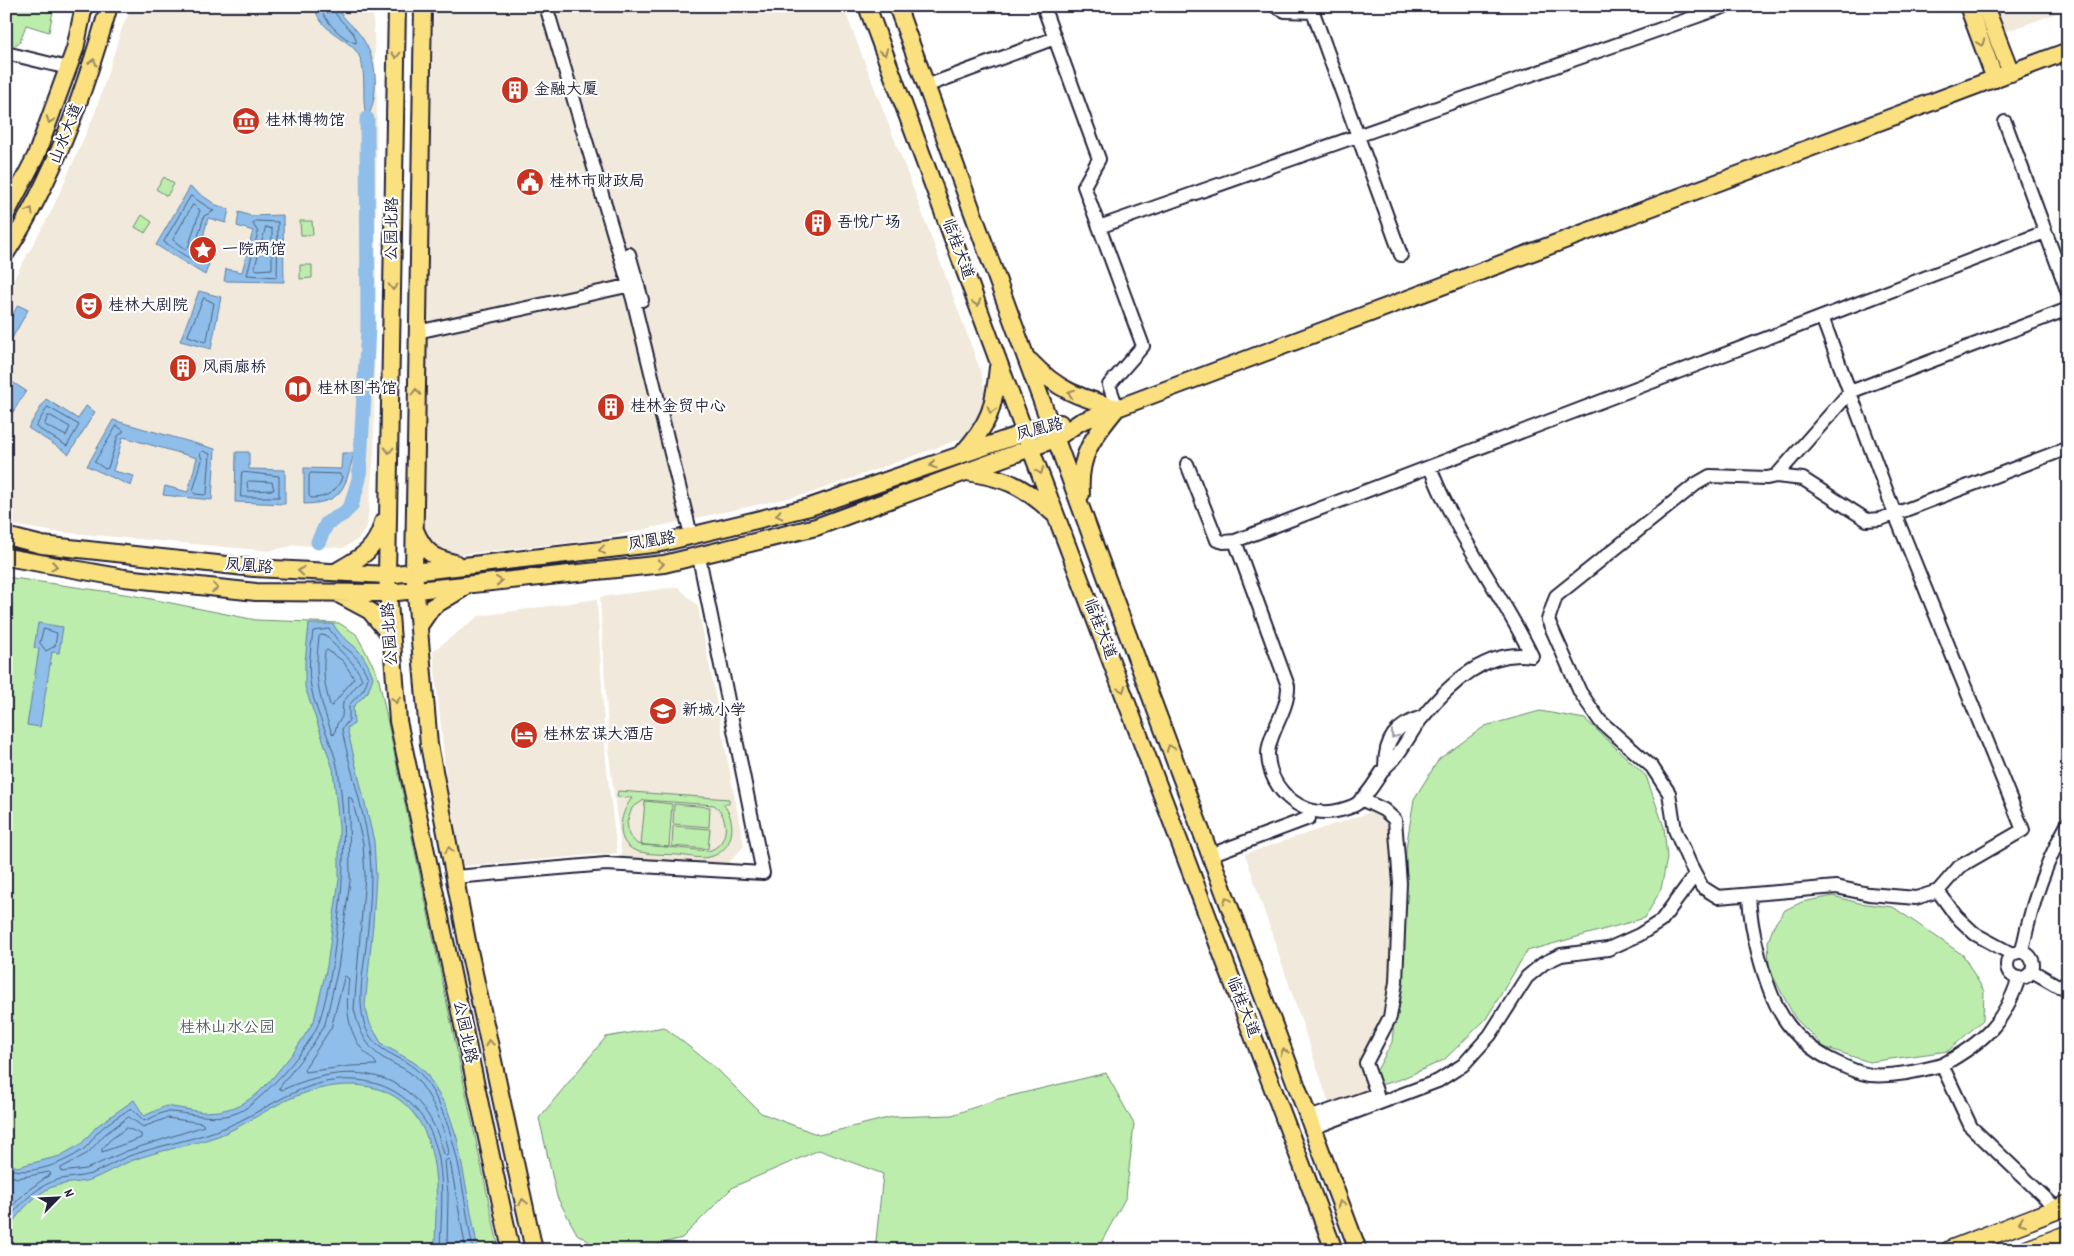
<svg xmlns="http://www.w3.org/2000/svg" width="2074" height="1256" font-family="Dekko,'LXGW WenKai TC',sans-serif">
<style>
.built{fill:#f1e9db}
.green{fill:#bcedac;stroke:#6f8874;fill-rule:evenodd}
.water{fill:#8ebee9;stroke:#6380a3}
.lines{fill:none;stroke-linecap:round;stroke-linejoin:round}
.shore{stroke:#4d6081;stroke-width:1}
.river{stroke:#8ebee9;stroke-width:15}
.minor-casing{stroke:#22223b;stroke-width:16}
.major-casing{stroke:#22223b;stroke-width:20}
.highway-casing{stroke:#22223b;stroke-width:22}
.minor{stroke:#fff;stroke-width:12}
.major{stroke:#fbe080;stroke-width:16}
.highway{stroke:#fbe080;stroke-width:19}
.oneway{stroke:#998a61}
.oneway2{stroke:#9c9ca7}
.labels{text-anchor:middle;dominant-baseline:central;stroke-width:4.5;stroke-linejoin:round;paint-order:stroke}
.poi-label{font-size:16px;fill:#22223b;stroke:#fff;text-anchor:start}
.street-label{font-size:16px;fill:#22223b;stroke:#fff}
.park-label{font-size:16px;fill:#505f5d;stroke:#fff}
</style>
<rect width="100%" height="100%" fill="#fff"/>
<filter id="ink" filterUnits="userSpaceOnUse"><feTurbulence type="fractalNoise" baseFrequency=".02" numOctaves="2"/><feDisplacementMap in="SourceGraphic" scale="10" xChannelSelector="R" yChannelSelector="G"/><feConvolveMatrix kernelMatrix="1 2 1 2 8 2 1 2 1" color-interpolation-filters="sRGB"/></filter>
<g filter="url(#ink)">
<!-- built -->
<path class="built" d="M134,6H367L373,15L377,94L374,454L367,527L357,540L343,548L296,545L269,551L49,531L6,524V293L51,212L95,113L124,22Z
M434,6H843L910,180L981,372L985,392L984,412L969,436L811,493L600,539L453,555L440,552L430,543L422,524Z
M1995,6H2068V9L2002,33Z
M678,587L698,606L744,846L727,865L622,857L610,763L600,597Z
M597,599L606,761L617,853L463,866L446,775L433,651L479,616Z
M1380,809L1392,824L1393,997L1367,1055L1377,1099L1333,1115L1245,854Z"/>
<!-- green -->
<path class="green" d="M6,6H54L49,32L26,25L20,42L12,47L6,45Z
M164,177L174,184L167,196L156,189Z
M142,215L152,222L145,233L135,227Z
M300,221H312L313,235H301Z
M300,265H312V278L300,279Z
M6,577L131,595L256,620L339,623L356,634L373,665L379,680L499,1250H6Z
M1540,711L1585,719L1646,776L1664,827L1667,858L1661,889L1645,918L1527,951L1486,1019L1444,1060L1399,1080L1380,1085L1376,1072L1392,1042L1405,908L1406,848L1414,799L1439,759L1485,726Z
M618,791L729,799V804H723C737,820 735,848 713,856C703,860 689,856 679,855C666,854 652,855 640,852C613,846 619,814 632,798L617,797ZM644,800L714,805C730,817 730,845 708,851L637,844L629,835L627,822L632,808Z
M645,801L672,804L669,847L641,845Z
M674,804L710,807L709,827L673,824Z
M673,826L710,829L708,849L672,846Z
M1833,896L1859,903L1893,907L1963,955L1984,991L1983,1020L1948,1051L1869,1062L1824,1047L1795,1018L1769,969L1768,942L1774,925L1785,910L1802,902Z
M664,1027L716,1068L761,1113L819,1135L892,1117L952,1115L998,1099L1106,1073L1134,1124L1126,1197L1097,1250H875L883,1174L819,1150L733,1187L682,1238L638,1250H602L577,1234L557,1197L539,1118L606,1037Z"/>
<!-- water -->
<path class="water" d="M315,6H338C340,16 350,23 357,31C377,54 381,91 367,119C360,100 369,67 356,51C345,37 317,29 315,6Z
M190,187L216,205L229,209L226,223L208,218L197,260L209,264L205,275L156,245Z
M239,212L251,216L283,215L284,282L224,281L226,269L242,272L253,231L237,226Z
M199,291L221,297L211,349L180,341Z
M18,305L28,310L6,349V326Z
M6,378L26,391L8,420L6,419Z
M46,399L78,419L86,406L95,412L69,454L28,428Z
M113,420L215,449L212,500L163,495L165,486L188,492L197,458L123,437L113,471L134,476L131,486L87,466Z
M236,452H249V469L285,470V504L235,502Z
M342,453H354C345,487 344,503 304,504V468L341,469Z
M38,623L63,627L59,653L52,652L40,727L27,725L39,649L34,648Z
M309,624H333C342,638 344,637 355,647C364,655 369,666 373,677L368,692L353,707L354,724L347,728L374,841L376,876L373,924L365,1006L370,1024L382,1044L415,1063L426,1073L447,1108L457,1138L478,1250H435C435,1219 439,1189 433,1159C419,1087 362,1072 299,1095C271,1105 247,1125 218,1136C190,1146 159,1150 131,1161C117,1166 104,1175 90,1180C75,1184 59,1182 46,1190C29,1200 17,1216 6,1231V1162L17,1167L60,1156L81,1144L97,1126L134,1100L144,1116L166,1106L203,1112L220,1111L239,1106L257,1094L270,1081L294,1052L314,1021L327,966L339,879V827L333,769L305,687V662Z"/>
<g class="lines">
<!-- shore -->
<path class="shore" d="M320,6C323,20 343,40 356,43C358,30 334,21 333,6
M191,196L214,211L204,216L192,258L190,259L164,242Z
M193,205L200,210L188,248L186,250L173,240Z
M256,221L278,222L277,277L247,275L258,232L253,224Z
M266,227L272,229V269L257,270L255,268Z
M204,298L214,303L207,340L205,342L188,336Z
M48,407L79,425L67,446L36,427Z
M48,416H51L70,427L66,436L45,425Z
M117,426L124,431L118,436L108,468L105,469L95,462Z
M203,451L210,454L207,493L205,495L195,494L193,491L202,460L200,453Z
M242,472L279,476V497H241Z
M311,473L340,474L342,477C337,492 326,498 311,498L309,496V476Z
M249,481L272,482L274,490L248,491L247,483Z
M44,629L57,633L55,646L46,651L40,643Z
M321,635L327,636C338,652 354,659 362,679L343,702L342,717L337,724L334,735L332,733C318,696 314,677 319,637Z
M327,650L343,661L354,678L332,706L330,705C325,687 322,671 325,652Z
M349,797L352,799L363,843L365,876L354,1009C359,1030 366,1048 385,1059C393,1064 402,1067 409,1072C431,1090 444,1126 449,1153L447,1156L444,1154C423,1070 354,1057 282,1090L279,1088L313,1044L325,1024L338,968L350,881Z
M345,976L349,979C346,1004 346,1026 361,1048C366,1054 374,1059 377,1065L351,1066L305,1072L304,1069L331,1028Z
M129,1117L143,1127L167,1118L202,1123L204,1126L127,1151L86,1169L61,1172V1168L88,1153L104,1135Z
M127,1128L141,1134V1138L102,1152V1149L110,1140Z
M6,1168C29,1177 65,1163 84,1149C90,1144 94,1136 99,1131C108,1122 121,1115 131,1108L144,1121C152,1119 161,1111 169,1112C193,1113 219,1123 243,1110C265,1097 311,1046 319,1022C328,994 333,965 336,936C344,880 347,826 338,770C333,742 316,716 311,687C307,669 311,649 313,631L329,629C334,634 337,641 342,645C356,656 361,661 368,678L364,689L349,705V720L342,729C351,778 371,826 371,876C371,903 368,929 365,955C362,978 358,1000 364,1023C374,1057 405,1053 423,1077C459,1126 462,1192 473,1250
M6,1175L18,1178L49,1172L51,1174L27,1191L6,1212
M6,1222C20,1204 38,1184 61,1179C71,1177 81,1177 91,1174C104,1169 116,1161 129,1156C157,1146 188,1141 216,1131C249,1120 277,1097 311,1086C372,1066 427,1095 439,1159C444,1189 441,1220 440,1250
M447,1250L448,1194L445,1161L448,1159L450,1161L466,1250"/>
<!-- river -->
<path class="river" d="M318,542L327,523L343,514L351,506L359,479L368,329L367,119"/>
<!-- minor casing -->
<g class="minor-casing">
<path id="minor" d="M546,6L633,299L691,535
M1043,6L1099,159L1084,186L1143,346L1109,385L1117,408
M1275,6L1285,11L1313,12L1401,255
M6,53L68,68
M926,86L1055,38
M2005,122L2068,293
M1099,227L1726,6
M629,254L642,300
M1822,317L1895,514L2023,830L1959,867L1938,891L1916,898L1869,894L1836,887L1718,897L1702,887L1690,864L1675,830L1669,793L1652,767L1600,721L1580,692L1548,620L1556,596L1696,484L1710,476L1767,478L1776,476L1803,479L1867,520L1880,519L1895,514L2068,448
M417,332L636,284
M1187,464L1217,540L1224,542L1235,541L2045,232
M1430,467C1455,534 1501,592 1532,656
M1776,476L1850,392L2068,309
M1235,541L1288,686C1289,710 1268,733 1268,755C1270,793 1305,820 1341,810C1347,808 1354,807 1359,802C1369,794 1376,780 1384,769C1387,765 1391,762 1394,759C1405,746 1412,730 1422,718C1448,685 1486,648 1532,656
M1385,767C1385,739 1395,726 1422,717
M1210,855L1309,818
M455,877L606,864L763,873L699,557
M1938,891L1956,916L1975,934L2012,954
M1749,896C1750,916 1753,933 1758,952C1771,1003 1786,1038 1835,1062C1845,1067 1858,1073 1870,1075C1894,1077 1919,1071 1942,1065
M2022,951C2031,906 2044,864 2068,823
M2007 965a13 13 0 1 1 26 0a13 13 0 1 1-26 0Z
M2032,971L2058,986L2068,988
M2019,978C2004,1023 1984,1042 1942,1065L1971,1127L2057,1209
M1309,1118L1377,1094L1366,1063L1390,1017L1396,982L1400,883L1395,820L1384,810L1361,799
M1313,1128L1438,1081L1463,1065L1490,1035L1527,977L1544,963L1561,955L1608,949L1639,935L1661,921L1695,875"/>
</g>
<!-- major casing -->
<g class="major-casing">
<path id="major" d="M397,6L387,575L398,721L511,1250
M423,6L414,571L429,745L467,941L534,1250
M867,6L1030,447L1334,1250
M897,6L1114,598L1358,1250
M1968,6L1995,79
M1985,6L2011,73
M6,214L36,156L75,49L84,6
M6,253C55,176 84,93 109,6
M1030,361C1058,391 1079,397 1117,408C1093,437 1078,456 1081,494
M962,454C990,423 994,408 998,367
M967,472C1008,479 1022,485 1053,513
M415,530C423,550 433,559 455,563
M6,536L42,545L254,568L387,575L661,543L810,507L1050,424L1060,423
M6,557L124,578L256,592L388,593L664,564L816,527L1055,439L1080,422L2068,51
M335,572C360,558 376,551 383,522
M340,595L370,611L391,636
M419,626L432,607L462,589"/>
</g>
<!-- highway casing -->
<g class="highway-casing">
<path id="highway" d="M1951,1250L2068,1205
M2028,1250L2068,1235"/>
</g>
<!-- minor -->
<use href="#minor" class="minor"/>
<!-- major -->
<use href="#major" class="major"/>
<!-- highway -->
<use href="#highway" class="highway"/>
</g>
<!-- one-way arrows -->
<defs><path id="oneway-chevron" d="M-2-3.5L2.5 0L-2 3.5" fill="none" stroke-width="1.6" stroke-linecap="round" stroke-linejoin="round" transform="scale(1.25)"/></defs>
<g class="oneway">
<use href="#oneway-chevron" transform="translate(1981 43) rotate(70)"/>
<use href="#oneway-chevron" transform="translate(884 52) rotate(70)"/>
<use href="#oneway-chevron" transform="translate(396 55) rotate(91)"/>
<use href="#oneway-chevron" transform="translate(93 62) rotate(-74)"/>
<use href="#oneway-chevron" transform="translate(50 120) rotate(110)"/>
<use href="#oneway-chevron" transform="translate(30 211) rotate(-61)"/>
<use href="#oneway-chevron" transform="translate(393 287) rotate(91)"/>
<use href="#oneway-chevron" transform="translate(977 303) rotate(70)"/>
<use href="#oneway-chevron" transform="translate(416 392) rotate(-89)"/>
<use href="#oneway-chevron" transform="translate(1071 393) rotate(-159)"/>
<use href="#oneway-chevron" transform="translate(991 410) rotate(108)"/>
<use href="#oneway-chevron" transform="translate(389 450) rotate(91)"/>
<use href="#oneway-chevron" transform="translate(933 465) rotate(161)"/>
<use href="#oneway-chevron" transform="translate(1040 471) rotate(69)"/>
<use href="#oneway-chevron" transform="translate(779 515) rotate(167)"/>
<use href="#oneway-chevron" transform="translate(602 550) rotate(173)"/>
<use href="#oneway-chevron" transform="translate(661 564) rotate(-8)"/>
<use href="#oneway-chevron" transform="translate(54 566) rotate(9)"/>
<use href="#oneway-chevron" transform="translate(301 571) rotate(-177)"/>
<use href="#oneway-chevron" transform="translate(499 581) rotate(-6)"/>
<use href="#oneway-chevron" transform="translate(215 588) rotate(6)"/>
<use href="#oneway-chevron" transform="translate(1122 689) rotate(69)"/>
<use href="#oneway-chevron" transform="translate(396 700) rotate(86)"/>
<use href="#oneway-chevron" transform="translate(1170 748) rotate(-111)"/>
<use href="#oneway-chevron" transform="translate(449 850) rotate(-101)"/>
<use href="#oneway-chevron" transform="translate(1227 900) rotate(-111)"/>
<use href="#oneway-chevron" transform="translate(489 1043) rotate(-102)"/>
<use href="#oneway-chevron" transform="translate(1284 1052) rotate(-111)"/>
<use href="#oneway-chevron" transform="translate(523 1202) rotate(-102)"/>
<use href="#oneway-chevron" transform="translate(1341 1204) rotate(-111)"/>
<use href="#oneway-chevron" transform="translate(2022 1222) rotate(159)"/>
</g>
<use class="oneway2" href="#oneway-chevron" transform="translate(1394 735) rotate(127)"/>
</g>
<!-- icons -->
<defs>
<g id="building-disc" transform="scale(1.4375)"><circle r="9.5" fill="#c8321e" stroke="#fff"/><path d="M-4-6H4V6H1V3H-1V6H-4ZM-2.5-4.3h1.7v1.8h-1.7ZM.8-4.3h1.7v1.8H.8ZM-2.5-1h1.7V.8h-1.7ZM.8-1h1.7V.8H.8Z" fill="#fff"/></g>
<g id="museum-disc" transform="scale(1.4375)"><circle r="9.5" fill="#c8321e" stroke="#fff"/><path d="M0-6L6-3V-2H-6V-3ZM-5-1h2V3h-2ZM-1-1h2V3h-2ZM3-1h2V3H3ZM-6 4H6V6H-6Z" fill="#fff"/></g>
<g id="civic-disc" transform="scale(1.4375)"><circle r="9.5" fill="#c8321e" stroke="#fff"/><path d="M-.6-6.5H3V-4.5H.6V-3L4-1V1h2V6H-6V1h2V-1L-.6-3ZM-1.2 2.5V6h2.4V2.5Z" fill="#fff"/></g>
<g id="sight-disc" transform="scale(1.4375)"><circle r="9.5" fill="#c8321e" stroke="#fff"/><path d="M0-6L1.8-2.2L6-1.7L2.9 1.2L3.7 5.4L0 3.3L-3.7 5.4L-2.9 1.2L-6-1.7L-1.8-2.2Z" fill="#fff"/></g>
<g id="theatre-disc" transform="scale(1.4375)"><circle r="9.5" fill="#c8321e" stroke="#fff"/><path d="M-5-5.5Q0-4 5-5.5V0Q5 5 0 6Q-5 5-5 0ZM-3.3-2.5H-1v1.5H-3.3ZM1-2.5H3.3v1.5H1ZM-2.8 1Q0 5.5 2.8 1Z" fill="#fff"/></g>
<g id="library-disc" transform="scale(1.4375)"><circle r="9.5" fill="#c8321e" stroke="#fff"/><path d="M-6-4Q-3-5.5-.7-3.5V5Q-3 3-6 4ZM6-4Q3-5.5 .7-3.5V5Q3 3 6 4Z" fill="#fff"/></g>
<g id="school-disc" transform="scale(1.4375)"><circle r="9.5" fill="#c8321e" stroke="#fff"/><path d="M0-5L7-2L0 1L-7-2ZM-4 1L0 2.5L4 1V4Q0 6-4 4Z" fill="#fff"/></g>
<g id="hotel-disc" transform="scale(1.4375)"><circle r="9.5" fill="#c8321e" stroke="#fff"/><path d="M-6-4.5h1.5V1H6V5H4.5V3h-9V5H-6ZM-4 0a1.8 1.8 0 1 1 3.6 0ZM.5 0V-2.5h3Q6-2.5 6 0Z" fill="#fff"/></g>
</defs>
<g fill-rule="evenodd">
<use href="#building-disc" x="515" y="90"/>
<use href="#museum-disc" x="246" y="121"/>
<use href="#civic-disc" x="530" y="182"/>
<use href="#building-disc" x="818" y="223"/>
<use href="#sight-disc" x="203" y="250"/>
<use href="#theatre-disc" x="89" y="306"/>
<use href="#building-disc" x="183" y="368"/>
<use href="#library-disc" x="298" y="389"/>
<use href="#building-disc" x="611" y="407"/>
<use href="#school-disc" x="663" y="711"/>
<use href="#hotel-disc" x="524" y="735"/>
</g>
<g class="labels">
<!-- poi labels -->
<g class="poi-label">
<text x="534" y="90">金融大厦</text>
<text x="265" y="121">桂林博物馆</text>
<text x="549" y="182">桂林市财政局</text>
<text x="837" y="223">吾悦广场</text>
<text x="222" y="250">一院两馆</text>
<text x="108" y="306">桂林大剧院</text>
<text x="202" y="368">风雨廊桥</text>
<text x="317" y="389">桂林图书馆</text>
<text x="630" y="407">桂林金贸中心</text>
<text x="682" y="711">新城小学</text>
<text x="543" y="735">桂林宏谋大酒店</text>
</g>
<!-- street labels -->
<g class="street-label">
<text transform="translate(67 134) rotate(-68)">山水大道</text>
<text transform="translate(393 229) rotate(-89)">公园北路</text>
<text transform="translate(957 249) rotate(70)">临桂大道</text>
<text transform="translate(1040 430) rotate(-14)">凤凰路</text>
<text transform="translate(652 542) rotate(-9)">凤凰路</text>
<text transform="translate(249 567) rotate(5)">凤凰路</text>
<text transform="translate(1099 629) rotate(69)">临桂大道</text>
<text transform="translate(391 634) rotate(-94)">公园北路</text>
<text transform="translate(1242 1007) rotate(69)">临桂大道</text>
<text transform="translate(464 1032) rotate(78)">公园北路</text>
</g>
<!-- park labels -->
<g class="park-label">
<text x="227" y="1028">桂林山水公园</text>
</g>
</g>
<!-- margin -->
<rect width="2074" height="1256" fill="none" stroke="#fff" stroke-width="25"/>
<rect x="12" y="12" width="2049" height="1231" fill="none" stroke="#22223b" stroke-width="2" filter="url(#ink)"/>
<!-- north arrow -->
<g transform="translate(58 1198) rotate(66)" stroke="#ffffff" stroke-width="4" paint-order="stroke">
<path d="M0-4L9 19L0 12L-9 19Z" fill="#22223b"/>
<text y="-8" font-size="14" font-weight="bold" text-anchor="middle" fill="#22223b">N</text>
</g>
</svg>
